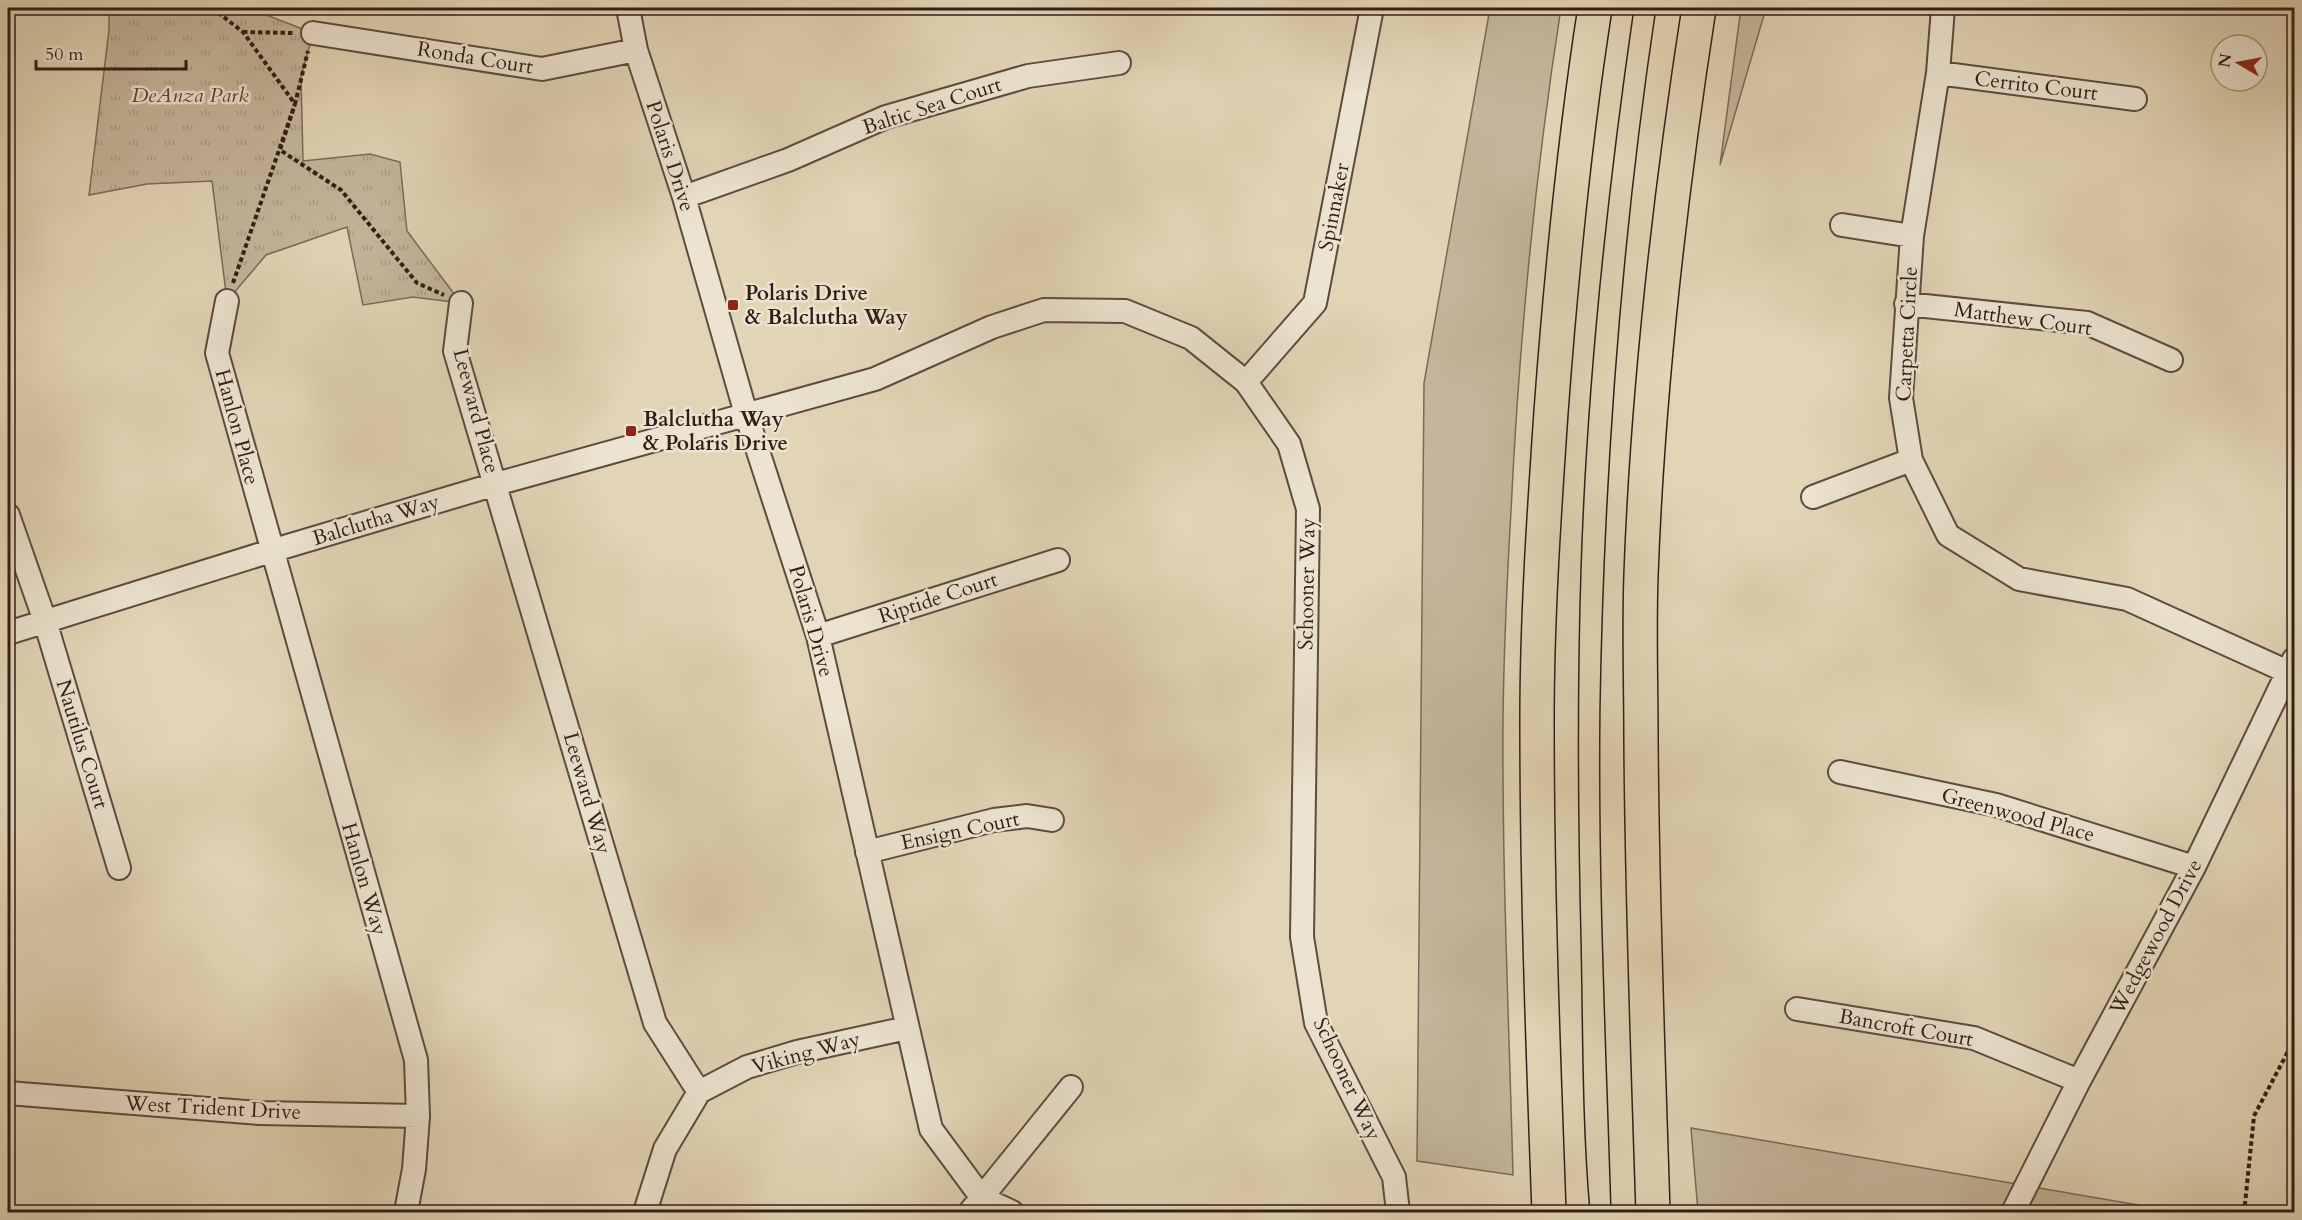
<svg xmlns="http://www.w3.org/2000/svg" width="2302" height="1220" font-family="Cardo,serif">
<style>
.green{fill:#c4b69b;stroke:#7a6a5a;stroke-width:1.5}
.park{fill:url(#park-tufts);stroke:#7a6a5a;stroke-width:1.5}
.lines{fill:none;stroke-linecap:round;stroke-linejoin:round}
.minor-casing{stroke:#5c4c40;stroke-width:26}
.highway-casing{stroke:#301f19;stroke-width:36}
.path{stroke:#301f19;stroke-width:4;stroke-dasharray:4.5 3;stroke-linecap:butt}
.minor{stroke:#ece4d0;stroke-width:22}
.highway{stroke:#e2d5b6;stroke-width:33}
.tram{stroke:#301f19;stroke-width:1.5}
.poi-dot{fill:#8f2418;stroke:#ece4d0;stroke-width:2}
.labels{text-anchor:middle;dominant-baseline:central;stroke-width:5;stroke-linejoin:round;paint-order:stroke}
.street-label{font-size:21px;fill:#301f19;stroke:#ece4d0}
.park-label{font-size:21px;font-style:italic;fill:#55453a;stroke:#ece4d0}
.poi-label{font-size:21px;font-weight:bold;fill:#301f19;stroke:#ece4d0;text-anchor:start}
</style>
<defs>
<pattern id="park-tufts" width="24" height="20" patternUnits="userSpaceOnUse" patternTransform="scale(1.5)"><rect width="24" height="20" fill="#c4b69b"/><path d="M3 7l-1-3M5 7V3M7 7l1-3M15 17l-1-3M17 17v-4M19 17l1-3" fill="none" stroke="#a99c85"/></pattern>
</defs>
<rect width="100%" height="100%" fill="#e2d5b6"/>
<filter id="stains"><feTurbulence type="fractalNoise" baseFrequency=".00333" numOctaves="4"/><feColorMatrix values="0 0 0 0 .2 0 0 0 0 .09 0 0 0 0 .02 0 0 0 .5 -.17"/></filter>
<radialGradient id="worn" r=".72"><stop offset=".6" stop-color="#630" stop-opacity="0"/><stop offset="1" stop-color="#630" stop-opacity=".3"/></radialGradient>
<!-- green -->
<path class="green" d="M1490,8H1561C1535,174 1519,342 1511,511C1507,579 1504,648 1503,717C1502,870 1509,1023 1513,1175L1417,1161L1424,383Z
M1741,8H1766L1720,165Z
M1691,1128L2150,1207L2147,1212H1698Z"/>
<!-- park -->
<path class="park" d="M109,8H248L313,33L301,77L303,161L370,154L400,162L407,231L461,303L413,297L363,305L347,227L266,255L227,301L212,181L147,184L89,195L109,30Z"/>
<g class="lines">
<!-- minor casing -->
<g class="minor-casing">
<path id="minor" d="M628,8L636,50L684,197L746,414L818,636L931,1129L982,1198L1012,1212
M1943,8L1938,73L1912,236L1901,398L1911,460L1948,535L2019,579L2127,599L2288,672
M313,33L542,69L636,50
M1938,73L2135,99
M684,197L788,160L886,117L1028,76L1119,63
M1842,225L1912,236
M227,301L217,353L416,1060L418,1116L414,1169L406,1212
M461,303L455,351L655,1023L699,1092
M1906,304L2087,323L2171,360
M1246,382L1315,303L1372,8
M1813,497L1911,460
M8,515L45,621L119,868
M8,633L271,551L496,484L875,379L992,327L1044,310L1125,311L1191,338L1246,382L1289,444L1308,509L1302,937L1316,1023L1394,1177L1398,1212
M818,636L1058,560
M1840,772L1996,805L2194,867
M867,852L994,820L1027,816L1052,820
M1797,1009L1974,1038L2079,1081
M8,1093L259,1113L418,1116
M645,1212L665,1149L699,1092L747,1067L797,1052L907,1028
M970,1212L1071,1087
M2013,1212L2079,1081L2194,867L2294,659"/>
</g>
<!-- highway casing -->
<g class="highway-casing">
<path id="highway" d="M1549,1212C1543,1049 1537,885 1537,721C1537,618 1544,515 1551,412C1561,277 1574,142 1595,8
M1653,1212C1648,1055 1642,897 1641,739C1641,685 1639,630 1641,575C1648,386 1670,195 1699,8"/>
</g>
<!-- path -->
<path class="path" d="M212,8L243,32L295,104L308,51
M243,32L293,33
M233,283L295,104L280,150L341,190L417,283L444,295
M2241,1212L2245,1204L2254,1116L2294,1040"/>
<!-- minor -->
<use href="#minor" class="minor"/>
<!-- highway -->
<use href="#highway" class="highway"/>
<!-- tram -->
<path class="tram" d="M1590,1212C1582,1122 1583,1030 1581,940C1578,816 1577,693 1581,569C1587,381 1607,194 1634,8
M1611,1212C1606,1045 1598,877 1600,709C1604,474 1621,240 1656,8"/>
</g>
<!-- markers -->
<g class="poi-dot">
<rect x="727" y="299" width="12" height="12" rx="3"/>
<rect x="625" y="425" width="12" height="12" rx="3"/>
</g>
<g class="labels">
<!-- street labels -->
<g class="street-label">
<text transform="translate(475 58) rotate(9)">Ronda Court</text>
<text transform="translate(2036 86) rotate(7)">Cerrito Court</text>
<text transform="translate(932 106) rotate(-18)">Baltic Sea Court</text>
<text transform="translate(670 156) rotate(72)">Polaris Drive</text>
<text transform="translate(1334 207) rotate(-79)">Spinnaker</text>
<text transform="translate(2023 319) rotate(8)">Matthew Court</text>
<text transform="translate(1907 334) rotate(-87)">Carpetta Circle</text>
<text transform="translate(476 411) rotate(75)">Leeward Place</text>
<text transform="translate(237 427) rotate(75)">Hanlon Place</text>
<text transform="translate(376 520) rotate(-17)">Balclutha Way</text>
<text transform="translate(1307 584) rotate(-89)">Schooner Way</text>
<text transform="translate(938 598) rotate(-18)">Riptide Court</text>
<text transform="translate(811 621) rotate(74)">Polaris Drive</text>
<text transform="translate(82 744) rotate(73)">Nautilus Court</text>
<text transform="translate(587 793) rotate(74)">Leeward Way</text>
<text transform="translate(2018 815) rotate(15)">Greenwood Place</text>
<text transform="translate(960 831) rotate(-12)">Ensign Court</text>
<text transform="translate(364 879) rotate(74)">Hanlon Way</text>
<text transform="translate(2156 937) rotate(-62)">Wedgewood Drive</text>
<text transform="translate(1906 1028) rotate(10)">Bancroft Court</text>
<text transform="translate(806 1053) rotate(-15)">Viking Way</text>
<text transform="translate(1347 1079) rotate(65)">Schooner Way</text>
<text transform="translate(213 1108) rotate(3)">West Trident Drive</text>
</g>
<!-- park labels -->
<g class="park-label">
<text x="190" y="95">DeAnza Park</text>
</g>
<!-- poi labels -->
<g class="poi-label">
<text x="745" y="293">Polaris Drive<tspan x="745" dy="24">&amp; Balclutha Way</tspan></text>
<text x="643" y="419">Balclutha Way<tspan x="643" dy="24">&amp; Polaris Drive</tspan></text>
</g>
</g>
<!-- margin -->
<rect width="2302" height="1220" fill="none" stroke="#e2d5b6" stroke-width="30"/>
<rect x="9" y="9" width="2284" height="1202" fill="none" stroke="#301f19" stroke-width="3"/>
<rect x="15" y="15" width="2272" height="1190" fill="none" stroke="#301f19" stroke-width="1.5"/>
<!-- north arrow -->
<g transform="translate(2239 63) rotate(280)"><circle r="28" fill="#ece4d0" stroke="#a19587" stroke-width="1.5"/>
<path d="M0-4.5L10 22L0 15L-10 22Z" fill="#8f2418"/>
<text y="-9" font-size="16" font-weight="bold" text-anchor="middle" fill="#301f19">N</text>
</g>
<!-- scale -->
<path d="M36 60v9h150v-9" fill="none" stroke="#301f19" stroke-width="3"/>
<text x="45" y="60" font-size="18" fill="#301f19" stroke="#ece4d0" stroke-width="4.5" paint-order="stroke">50 m</text>
<rect width="100%" height="100%" filter="url(#stains)"/>
<rect width="100%" height="100%" fill="url(#worn)"/>
</svg>
